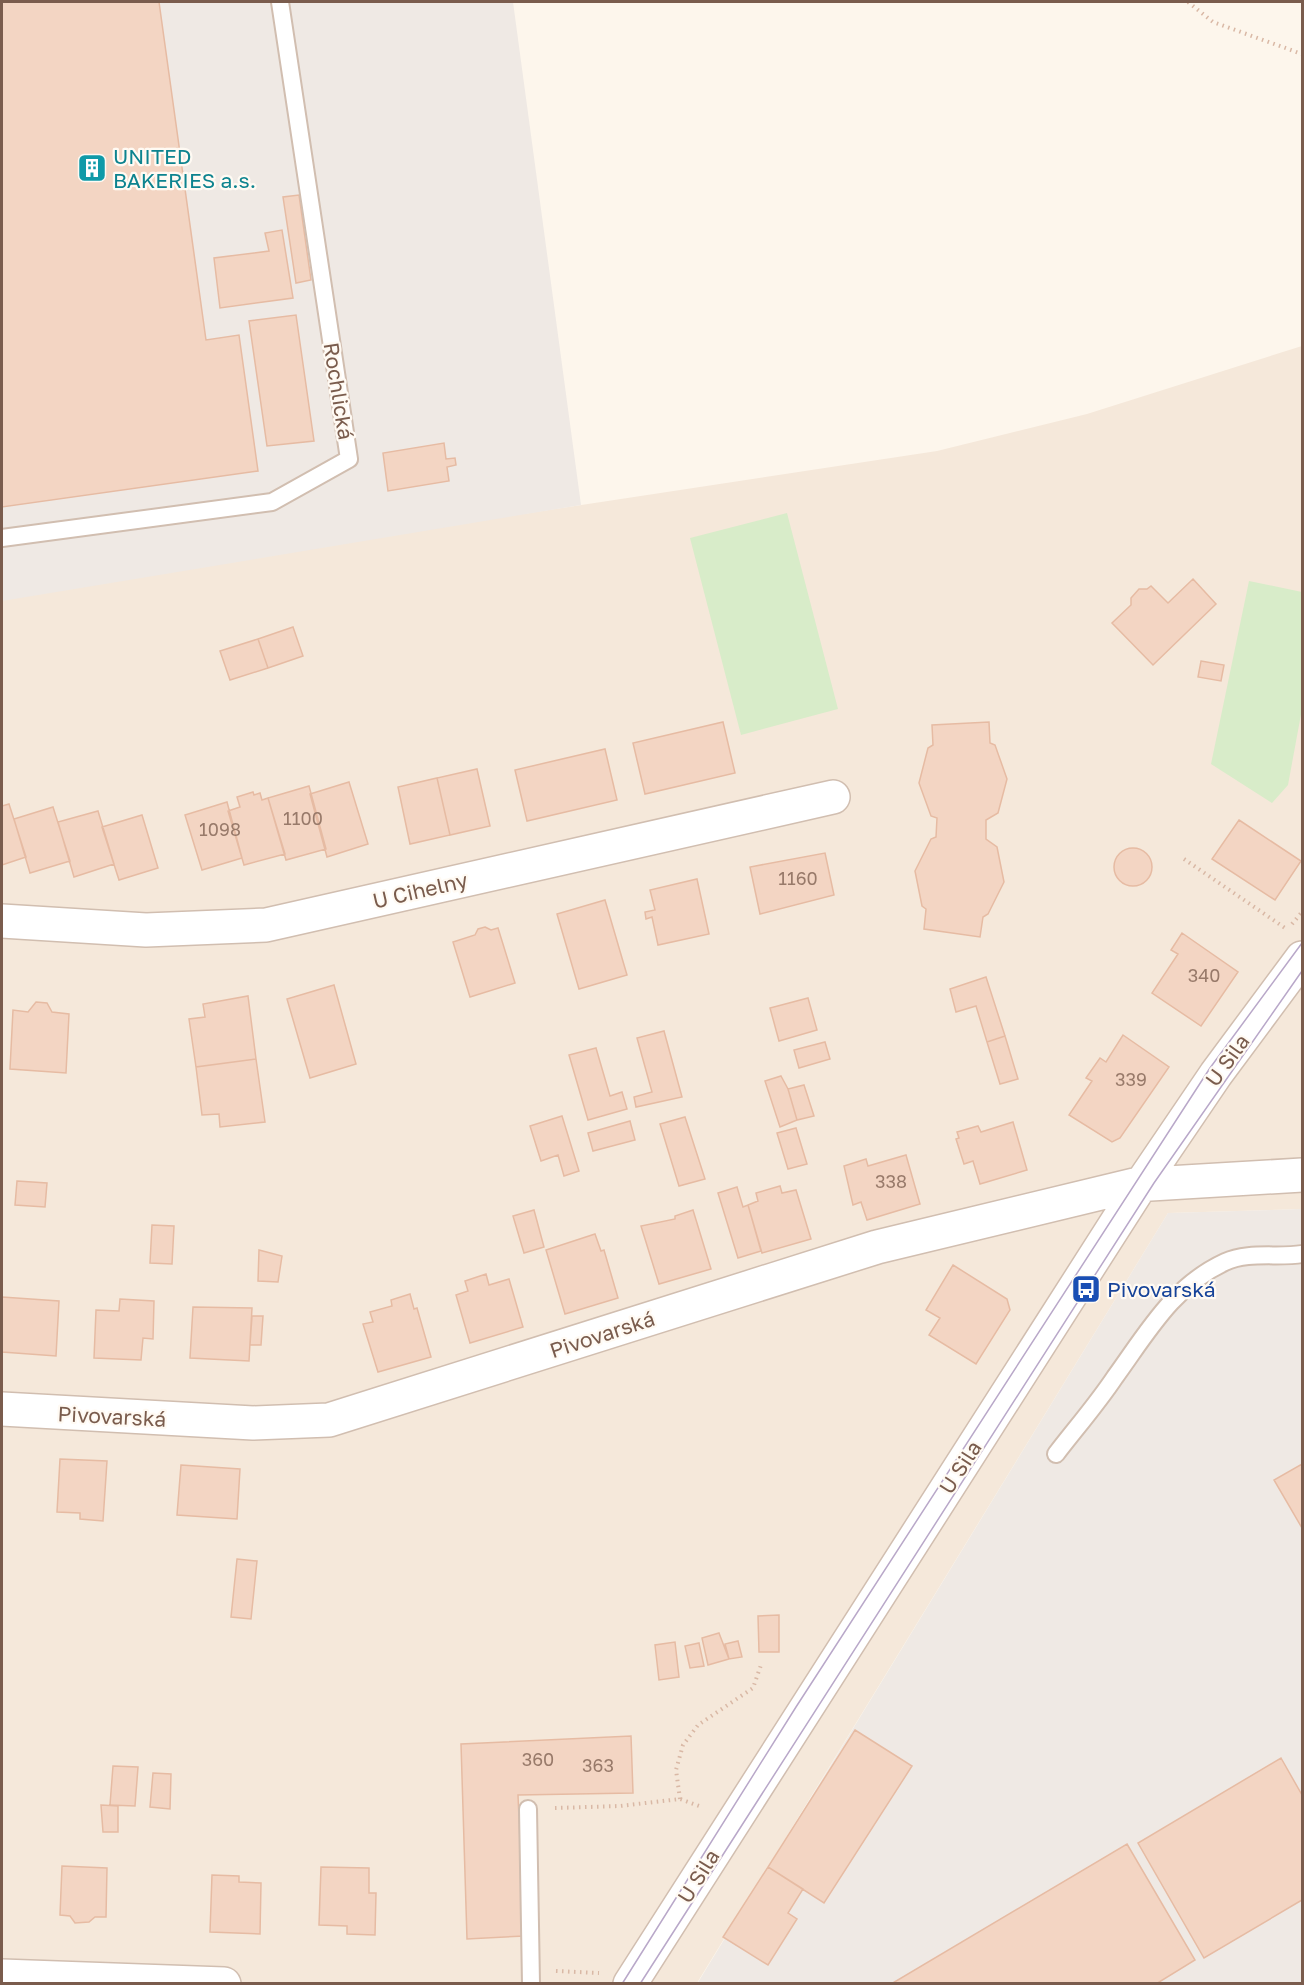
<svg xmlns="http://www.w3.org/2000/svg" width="1304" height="1985" font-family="'Golos Text',sans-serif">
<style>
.residential{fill:#f5e8da}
.industrial{fill:#efe9e4}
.green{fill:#d8ecc9}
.building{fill:#f3d5c3;stroke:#e6bba3;stroke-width:1.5}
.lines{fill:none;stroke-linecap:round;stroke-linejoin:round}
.lane-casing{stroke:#d1beb0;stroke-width:20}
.street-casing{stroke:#d1beb0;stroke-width:36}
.path{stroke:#d9b8a5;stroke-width:4;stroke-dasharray:1.5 4.5;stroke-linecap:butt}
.lane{stroke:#fff;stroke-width:16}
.street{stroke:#fff;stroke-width:33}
.tram{stroke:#b9a8c9;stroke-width:1.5}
.labels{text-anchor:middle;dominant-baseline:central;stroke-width:4.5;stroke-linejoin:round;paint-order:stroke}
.number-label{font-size:18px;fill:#987a6a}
.culture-label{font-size:21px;fill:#0d838f;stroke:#fffaf3;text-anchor:start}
.street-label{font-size:21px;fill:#7a5c4d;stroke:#fffaf3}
.transit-label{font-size:21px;fill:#164399;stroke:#fffaf3;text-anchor:start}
</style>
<rect width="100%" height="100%" fill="#fdf6ec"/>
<!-- residential -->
<path class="residential" d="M1302,346V1209L1168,1213L697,1983L2,1984V599L318,545L937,451L1087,414Z"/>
<!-- industrial -->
<path class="industrial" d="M2,2H513L581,505L2,601Z
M1302,1209V1983L697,1984L1168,1213Z"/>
<!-- green -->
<path class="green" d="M787,513L838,709L741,735L690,538Z
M1249,581L1302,592V709L1288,785L1272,803L1211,764Z"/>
<!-- building -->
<path class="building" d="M2,2H159L206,340L239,335L258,471L2,507Z
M299,195L311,280L296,283L283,197Z
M282,230L293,298L220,308L214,258L269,251L265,233Z
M296,315L314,441L267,446L249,321Z
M444,443L446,459L455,458L456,465L447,467L449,481L388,491L383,453Z
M1193,579L1216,604L1153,665L1112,623L1131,605V598L1139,589H1147L1151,586L1168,603Z
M293,627L303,656L268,668L258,639Z
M258,639L268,668L230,680L220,651Z
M1201,661L1224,665L1221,681L1198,677Z
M723,722L735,773L645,794L633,743Z
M989,722L990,743L995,745L1007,779L998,813L986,820V839L997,847L1004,882L988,914L983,917L980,937L924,929L926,909L922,906L915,871L931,839L936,837L937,818L931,816L919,783L928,748L933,745L932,725Z
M605,749L617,800L527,821L515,770Z
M477,769L490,826L450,835L437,778Z
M437,778L450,835L410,844L398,787Z
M349,782L368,844L327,857L310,794Z
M309,786L326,849L286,860L268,798Z
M253,792L254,795L260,793L262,800L268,798L285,854L244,865L228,811L240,807L237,797Z
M227,802L242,858L202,870L185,815Z
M9,804L26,857L2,865V806Z
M53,807L70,861L30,873L14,819Z
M98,811L114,864L74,877L58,822Z
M142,815L158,868L119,880L102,827Z
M1239,820L1301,861L1275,900L1212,859Z
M1114 867a19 19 0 1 1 38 0a19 19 0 1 1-38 0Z
M825,853L834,895L760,914L750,867Z
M697,879L709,934L658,945L652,917L646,919L645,912L655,910L650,890Z
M605,900L627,975L579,989L557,914Z
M485,927L491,930L498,928L515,983L470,997L453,942L475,935L478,929Z
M1182,933L1238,972L1201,1026L1152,993L1178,954L1171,950Z
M986,977L1005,1036L987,1042L976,1006L956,1012L950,989Z
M334,985L356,1064L310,1078L287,999Z
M248,996L256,1059L196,1067L189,1019L205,1017L203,1004Z
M808,998L817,1030L779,1041L770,1008Z
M36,1002L47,1003L52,1012L69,1014L66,1073L10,1069L13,1010L28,1012Z
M664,1031L682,1097L636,1107L634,1097L652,1092L637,1038Z
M1123,1035L1169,1067L1120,1138L1112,1142L1069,1115L1092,1081L1086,1078L1100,1058L1106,1062Z
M1005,1036L1018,1079L1000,1084L987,1042Z
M825,1042L830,1059L799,1068L794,1050Z
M596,1048L610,1096L622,1092L627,1109L588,1120L569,1055Z
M256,1059L265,1122L220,1127L219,1114L202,1115L196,1067Z
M781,1076L788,1089L797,1120L780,1127L765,1081Z
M804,1085L814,1116L797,1120L788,1089Z
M562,1116L579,1171L564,1176L558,1155L541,1161L530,1126Z
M685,1117L705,1179L679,1186L660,1124Z
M630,1121L635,1140L593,1151L588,1133Z
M1013,1122L1027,1170L980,1184L973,1161L964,1164L956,1139L959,1138L957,1132L978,1126L981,1132Z
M796,1128L807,1164L788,1169L777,1133Z
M906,1155L920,1204L867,1220L861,1202L853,1205L844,1166L866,1159L868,1166Z
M17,1181L47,1183L45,1207L15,1205Z
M780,1186L782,1193L796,1190L811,1239L762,1253L748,1205L758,1201L756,1193Z
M737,1187L743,1207L748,1205L761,1251L738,1258L718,1193Z
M534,1210L544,1247L524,1253L513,1216Z
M693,1210L711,1269L659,1284L641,1226L675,1219V1216Z
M152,1225L174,1226L172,1264L150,1263Z
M595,1234L601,1251L604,1250L618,1298L565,1314L546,1250Z
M259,1250L282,1256L278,1282L258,1281Z
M953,1265L1007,1299L1010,1310L976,1364L929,1335L940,1318L926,1310Z
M486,1274L489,1285L509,1279L523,1327L470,1343L456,1295L468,1291L465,1281Z
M410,1294L414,1309L417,1308L431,1357L378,1372L363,1324L373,1322L370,1312L392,1306L391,1300Z
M2,1297L59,1301L56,1356L2,1352Z
M120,1299L154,1301L153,1339L143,1338L141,1360L94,1358L96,1310L119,1311Z
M193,1307L252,1308L249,1361L190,1358Z
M252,1316H263L261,1345H250Z
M60,1459L107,1461L103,1521L80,1519V1513L57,1512Z
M1302,1464V1528L1274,1480Z
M181,1465L240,1469L237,1519L177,1515Z
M237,1559L257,1561L251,1619L231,1617Z
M779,1615V1652H759L758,1616Z
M719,1633L729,1659L708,1665L702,1638Z
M738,1641L742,1657L729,1659L725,1644Z
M675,1642L679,1677L659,1680L655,1645Z
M699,1643L704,1666L690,1668L685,1646Z
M855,1730L912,1766L824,1903L768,1867Z
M631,1736L633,1793L518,1795L524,1936L467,1939L461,1744Z
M1281,1758L1302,1795V1900L1204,1958L1138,1843Z
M113,1766L138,1767L135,1806L110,1805Z
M153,1773L171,1774L170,1809L150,1807Z
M101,1805L118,1806V1832H103Z
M1127,1844L1195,1960L1156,1984H891Z
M62,1866L107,1868L106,1917H95L89,1922L75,1923L70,1916L60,1915Z
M321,1867L369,1868V1893H376L375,1935L347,1934V1926L319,1925Z
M768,1867L803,1889L788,1913L797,1919L768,1965L723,1937Z
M212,1875L239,1876V1882L261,1883L260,1934L210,1932Z"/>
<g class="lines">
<!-- lane casing -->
<g class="lane-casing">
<path id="lane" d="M2,538L272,502L349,459L280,2
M1056,1454C1076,1428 1097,1404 1115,1377C1147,1333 1173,1286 1225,1262C1248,1251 1278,1258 1302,1254
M528,1809L531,1984"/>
</g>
<!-- street casing -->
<g class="street-casing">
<path id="street" d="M2,921L146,930L266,925L833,797
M2,1409L253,1423L329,1420L877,1247L1134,1185L1302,1175
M2,1976L224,1984
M630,1984L1140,1186L1216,1074L1302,958"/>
</g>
<!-- path -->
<path class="path" d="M1188,2L1213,22L1302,54
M1184,859L1285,928
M1292,924L1302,912
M680,1799L676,1770L683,1745L698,1725L753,1688L761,1665
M555,1808L620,1806L680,1799L702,1807
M556,1971L599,1973"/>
<!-- lane -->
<use href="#lane" class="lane"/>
<!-- street -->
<use href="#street" class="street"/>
<!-- tram -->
<path class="tram" d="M622,1984L796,1707L1210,1068L1302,943
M640,1984L1154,1183L1302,971"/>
</g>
<!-- icons -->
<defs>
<g id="building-square" transform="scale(1.5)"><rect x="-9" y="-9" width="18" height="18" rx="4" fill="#0f9aa8" stroke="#fffaf3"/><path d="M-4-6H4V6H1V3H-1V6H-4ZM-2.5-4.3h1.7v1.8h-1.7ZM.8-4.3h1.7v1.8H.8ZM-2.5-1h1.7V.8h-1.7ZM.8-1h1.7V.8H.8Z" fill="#fff"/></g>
<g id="bus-square" transform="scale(1.5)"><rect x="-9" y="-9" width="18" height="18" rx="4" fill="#1a4fb4" stroke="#fffaf3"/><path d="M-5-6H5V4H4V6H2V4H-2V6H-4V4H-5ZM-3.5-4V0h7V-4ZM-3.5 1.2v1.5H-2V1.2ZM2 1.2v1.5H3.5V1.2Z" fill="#fff"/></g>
</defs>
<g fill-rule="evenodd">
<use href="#building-square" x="92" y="168"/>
<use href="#bus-square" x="1086" y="1289"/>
</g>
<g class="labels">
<!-- number labels -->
<g class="number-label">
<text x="303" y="818">1100</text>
<text x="220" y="829">1098</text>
<text x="798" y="878">1160</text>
<text x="1204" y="975">340</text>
<text x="1131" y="1079">339</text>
<text x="891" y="1181">338</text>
<text x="538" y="1759">360</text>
<text x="598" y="1765">363</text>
</g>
<!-- culture labels -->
<g class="culture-label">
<text x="113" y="156">UNITED<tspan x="113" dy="24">BAKERIES a.s.</tspan></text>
</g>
<!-- street labels -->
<g class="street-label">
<text transform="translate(339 391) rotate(81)">Rochlická</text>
<text transform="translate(420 890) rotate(-13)">U Cihelny</text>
<text transform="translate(1227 1060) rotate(-54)">U Sila</text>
<text transform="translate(602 1334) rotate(-18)">Pivovarská</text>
<text transform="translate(112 1416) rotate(3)">Pivovarská</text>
<text transform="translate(960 1467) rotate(-57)">U Sila</text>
<text transform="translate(698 1876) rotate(-58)">U Sila</text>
</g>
<!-- transit labels -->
<g class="transit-label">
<text x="1107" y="1289">Pivovarská</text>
</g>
</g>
<!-- border -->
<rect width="1304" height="1985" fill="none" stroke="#7a5c4d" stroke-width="6"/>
</svg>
